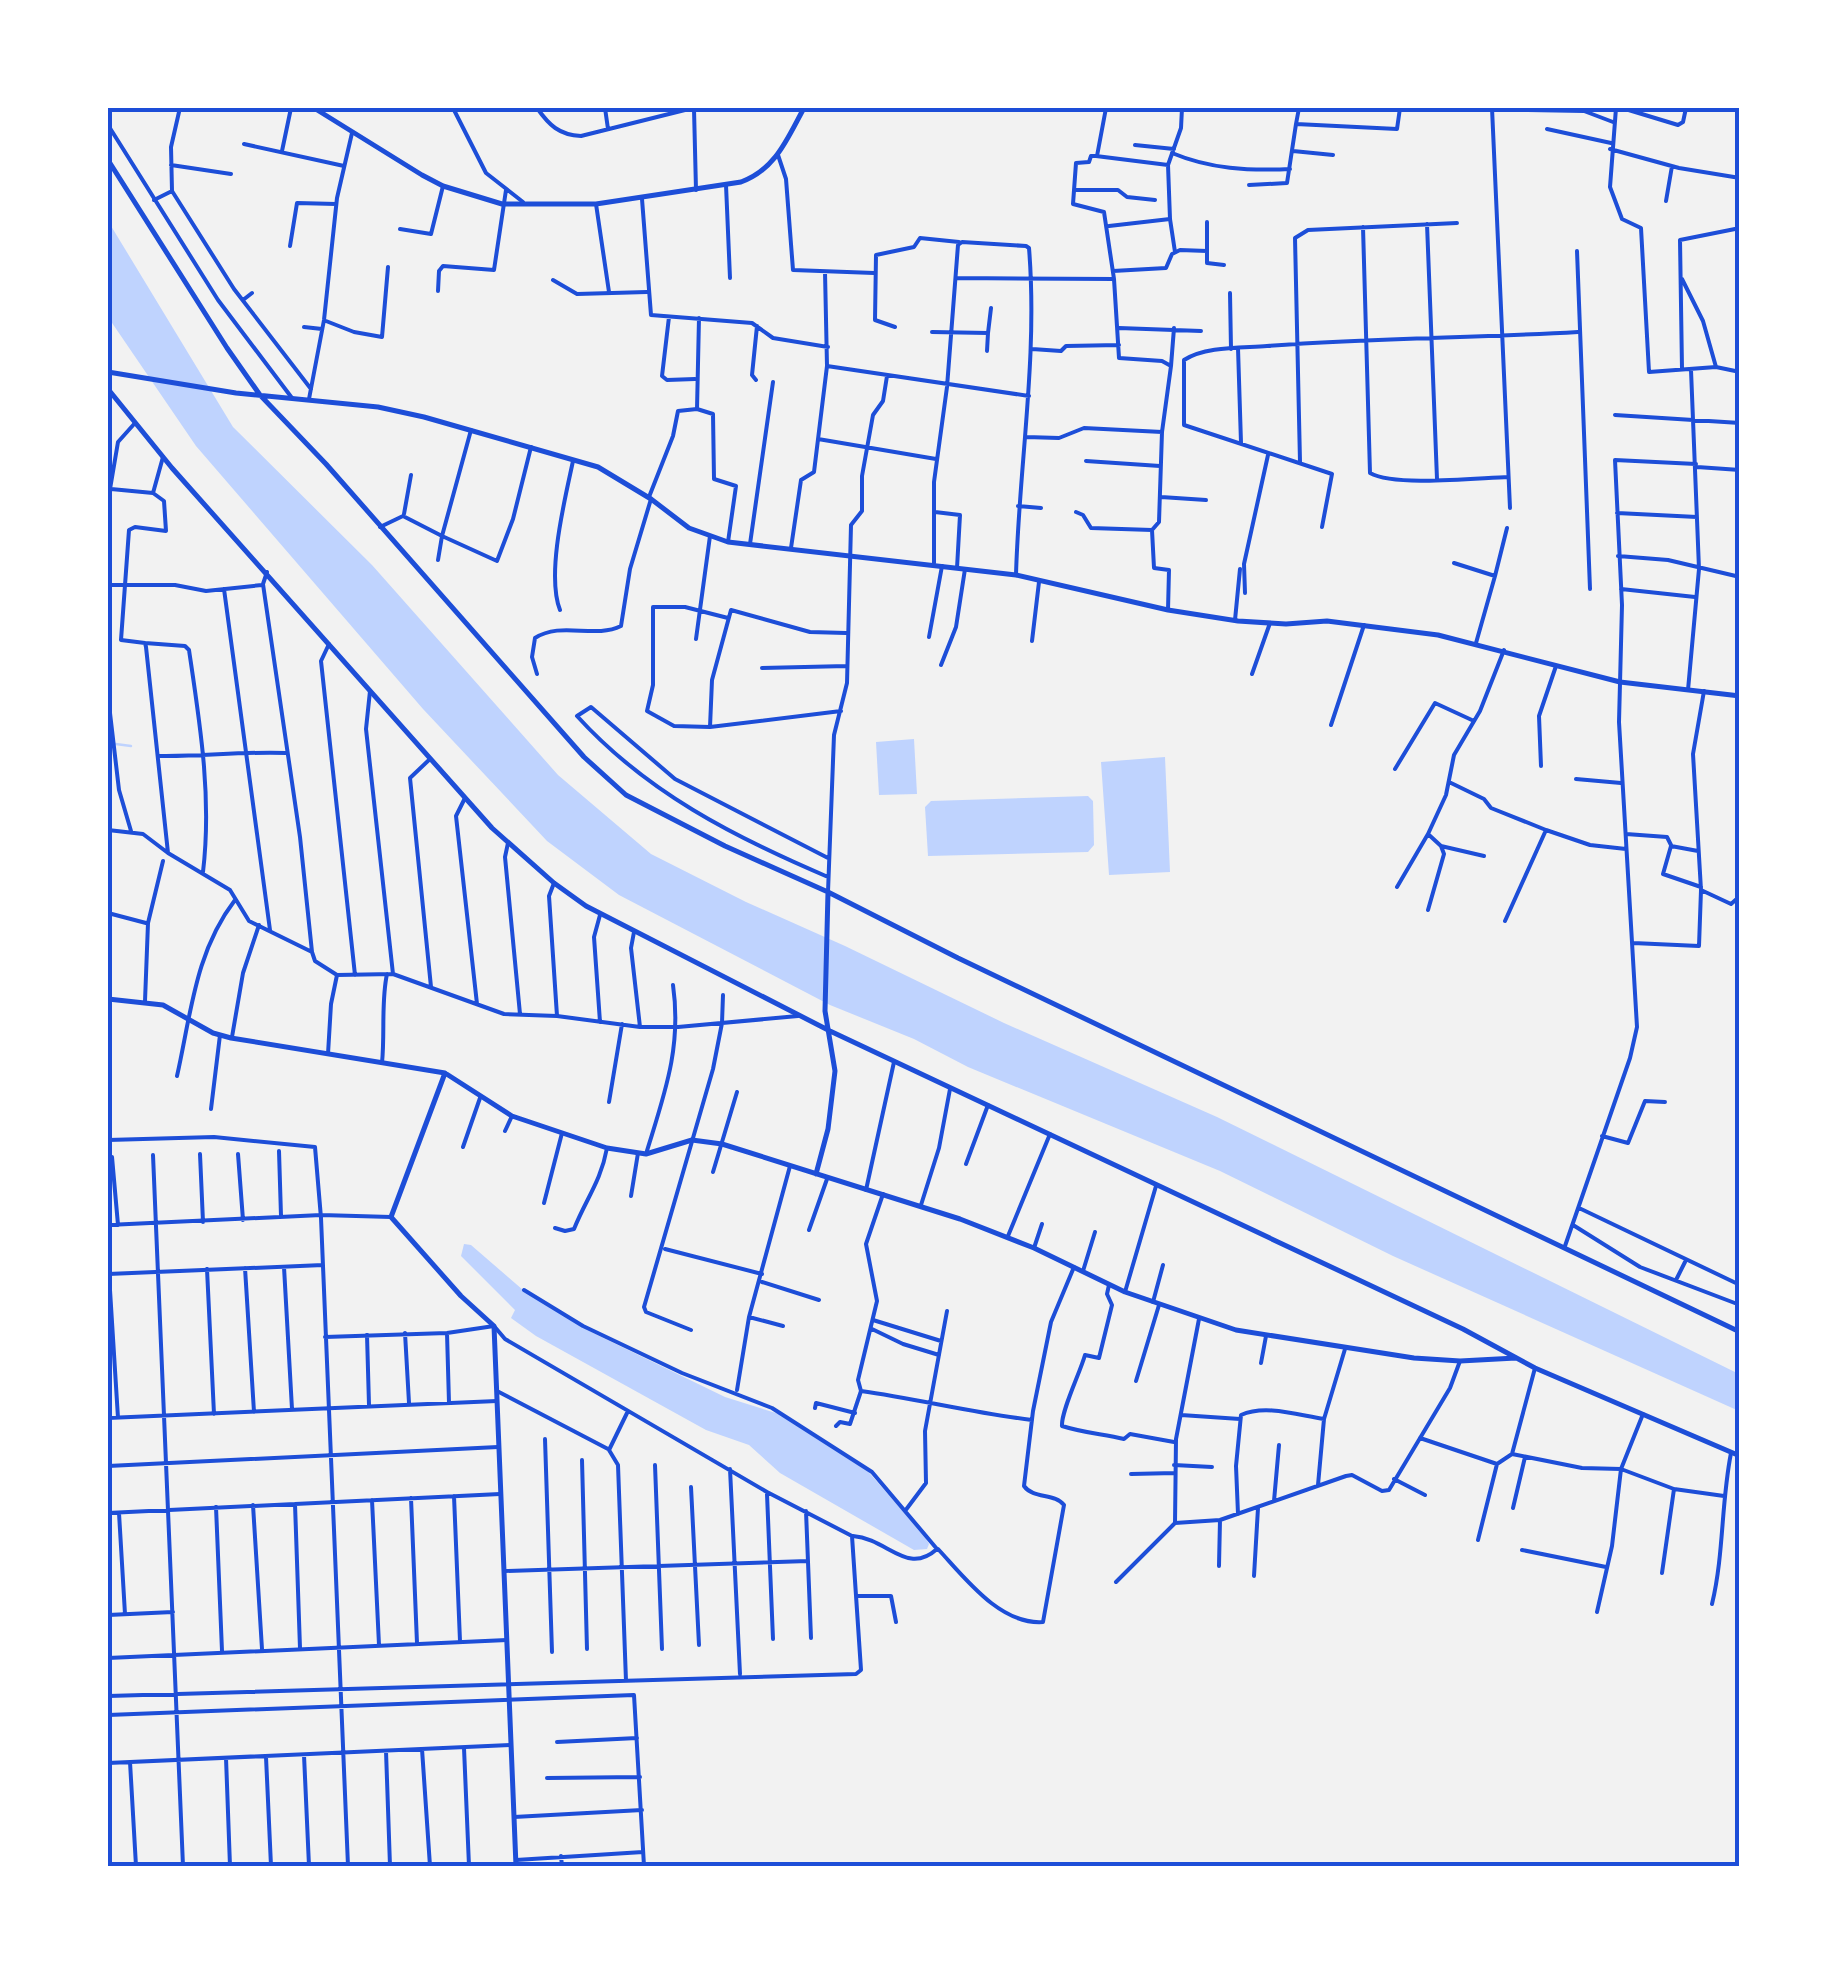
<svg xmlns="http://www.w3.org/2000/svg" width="1847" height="1974" font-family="'Roboto Condensed',sans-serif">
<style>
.water{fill:#bfd3fe}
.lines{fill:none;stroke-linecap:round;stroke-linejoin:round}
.stream{stroke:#bfd3fe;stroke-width:2.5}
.minor{stroke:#1d4ed8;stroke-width:4}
.tertiary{stroke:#1d4ed8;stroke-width:5}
.neatline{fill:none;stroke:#1d4ed8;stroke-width:4}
</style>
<rect width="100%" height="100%" fill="#f2f2f2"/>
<!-- water -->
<path class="water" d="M108,221L233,427L372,565L558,775L651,854L746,902L845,946L1004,1023L1217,1117L1739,1374V1411L1393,1256L1220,1171L968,1067L914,1039L830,1005L619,895L547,841L423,709L196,446L108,317Z
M914,739L917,794L879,795L876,742Z
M1165,757L1170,872L1109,875L1101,762Z
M1088,796L1093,801L1094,845L1088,852L928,856L925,807L931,801Z
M464,1244L471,1245L523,1290L587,1330L725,1397L779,1414L865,1468L924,1535L929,1544L927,1549L914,1550L780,1473L749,1445L706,1430L536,1336L511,1318L515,1310L461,1256Z"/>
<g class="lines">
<!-- stream -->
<path class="stream" d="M108,743L131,746"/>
<!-- minor -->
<path class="minor" d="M453,108L486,173L523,202
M537,108C549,125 559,135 581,136L693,108
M605,108L608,129
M1106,108L1097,156H1091L1089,162L1076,163L1073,204L1104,212L1114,279L1119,358L1162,361L1171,366L1162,432L1159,522L1152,530L1154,568L1169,570L1168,610
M1492,108L1510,508
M1616,108L1610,187L1622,219L1641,228L1649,372L1716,367L1740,372
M1622,108L1678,125L1683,122L1686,108
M694,109L696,190
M1528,110L1584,111L1613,122
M179,112L171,147L172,191L234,289L311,389
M1296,124L1299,108
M108,125L218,300L292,398
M1547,129L1611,143
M244,144L344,166
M1135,145L1174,149
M1610,149L1679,168L1740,178
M282,151L291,108
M1293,151L1333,155
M1172,153C1210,169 1249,171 1290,169
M778,155L786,179L793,270L874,273
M1096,156L1168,165
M171,165L231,174
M726,185L730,278
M1249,185L1287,183L1296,124L1397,129L1400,108
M1074,190H1118L1127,197L1155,200
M642,199L651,315L752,323L773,338L828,347
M154,200L172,191
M1666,201L1672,166
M596,204L609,292
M1170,219L1175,252
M1427,224L1437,479
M1109,226L1170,219L1168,165L1181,128L1182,108
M1363,227L1370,473C1395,487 1477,478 1508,477
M400,229L431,234L443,186
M290,246L297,203L336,204
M1207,251V222
M1577,251L1590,589
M1113,271L1166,268L1172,254L1180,250L1207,251V263L1224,265
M956,278L1114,279
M1682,279L1703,321L1716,367
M553,280L577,294L647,292
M438,291L439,271L443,266L494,270L506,190
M1230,293L1231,349
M243,300L252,293
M669,317L662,376L667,380L695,379
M326,321L354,332L382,337L388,267
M304,327L322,329
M895,327L875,320L876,255L914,247L920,238L959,242
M1119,328L1201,331
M932,332L988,333L991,308
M1238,348L1241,443
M1032,349L1061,351L1066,346L1119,345
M987,351L988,333
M827,366L1029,396
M1171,366L1174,328
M1682,369L1680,240L1740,228
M756,380L752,375L757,326
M309,399L324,320L337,198L352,133
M697,409L713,414L714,479L736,486L728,542
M1615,415L1740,423
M471,430L442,536L497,561L513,519L531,447
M1026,437L1059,438L1084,428L1162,432
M818,439L936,459
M1086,461L1160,466
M1300,462L1295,238L1308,230L1457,223
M1697,467L1740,470
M111,489L153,493L163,457
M153,493L164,501L166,531L135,527L129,530L121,640L145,643L146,647L168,853
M649,497L673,436L678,411L697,409L699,318
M1161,497L1206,500
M108,501L118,442L135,423
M1018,506L1041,508
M935,512L960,515L957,568
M1076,512L1083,515L1091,528L1152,530
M1617,513L1697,517
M404,514L411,475
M380,527L403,516L442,536L438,560
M1322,527L1332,474L1184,425V360C1205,346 1242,348 1267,346C1371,338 1475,338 1578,332
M750,544L773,382
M791,548L801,480L814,472L827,366L825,272
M1618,556L1668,560L1740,577
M934,563V482L947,387L958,245L962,242L1026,246L1029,248C1038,358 1019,465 1016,575
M1454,563L1495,576L1476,643
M267,572L263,584L265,598L300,837L312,952
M1495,576L1507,528
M108,585H175L206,591L262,585
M224,589L270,930
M1621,589L1695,597
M1245,593L1244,564L1268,455
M560,610C546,574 565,499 573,461
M728,618L685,607H653V685L647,711L674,726L710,727L841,711
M1235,620L1240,569
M929,637L942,566
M696,639L710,536
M1032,641L1039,582
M145,643L185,646L189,650C200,724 212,797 203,872
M329,644L321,661L355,975
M941,665L956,627L965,569
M762,668L847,666
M537,674L532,657L535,638C561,621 594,639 621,626L630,569L651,499
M1252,674L1270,623
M1688,690L1699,569L1691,370
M370,691L366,729L393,974
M108,696L119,790L131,831
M1331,725L1364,625
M710,727L712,680L731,610L810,632L846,633
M158,756C201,757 243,751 286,753
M430,759L410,778L431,987
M1541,766L1539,716L1556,666
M1395,769L1435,703L1474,721
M1576,779L1621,783
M1449,782L1484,799L1491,808L1546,830L1590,845L1626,849
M465,798L456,816L477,1004
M108,830L143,834L168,853L230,890L249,921L312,952L315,961L337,975L393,974L504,1014L557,1016L640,1027H678L798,1016
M1626,834L1667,837L1671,845
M508,843L505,857L520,1014
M1441,846L1484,856
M1698,851L1671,846L1663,874L1701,887
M828,877C734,837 646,792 577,716L591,707L675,779L828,858
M554,883L549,896L557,1016
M1397,887L1428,834
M1701,890L1731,904L1740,896
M828,892L834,735L847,683L851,525L862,511V476L873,415L883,401L887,376
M1428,910L1444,854L1441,846L1428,834L1446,795L1454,755L1480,711L1504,650
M108,913L146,923
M1505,921L1546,830
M634,932L631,948L640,1027
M1633,943L1699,946L1701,890L1693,754L1704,691
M145,1001L148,923L163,861
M108,1022L110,999
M600,1022L594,937L600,915
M232,1037L243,973L259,925
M328,1054L331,1004L337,975
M382,1063C385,1033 381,1001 387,974
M177,1076C191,1014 195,952 235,900
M609,1102L622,1024
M211,1109L220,1035
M505,1131L512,1116
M1602,1136L1628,1143L1645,1101L1665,1102
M108,1140L214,1137L315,1147L321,1218L348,1866
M463,1147L480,1098
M279,1151L281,1216
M200,1154L203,1222
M238,1154L243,1220
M646,1154C664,1095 682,1048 673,985
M153,1155L183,1866
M112,1157L118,1225
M966,1164L988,1105
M713,1172L737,1092
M866,1190L894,1062
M631,1196L638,1153
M544,1203L562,1133
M921,1205L939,1148L950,1089
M1579,1208L1740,1285
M108,1225L321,1215L391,1217
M1573,1225L1640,1267L1740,1305
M555,1228L565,1231L574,1229C586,1199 601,1181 607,1148
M809,1230L827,1179
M1008,1236L1050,1134
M1565,1246L1630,1058L1637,1027L1619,722L1622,605L1615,460L1696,464
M1034,1248L1042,1224
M665,1249L762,1274
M284,1267L292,1409
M245,1268L254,1412
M207,1269L214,1414
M1083,1271L1095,1232
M108,1274L323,1265
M109,1274L118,1418
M1676,1280L1685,1262
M762,1282L819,1300
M1109,1285L1107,1294L1112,1305L1099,1358L1085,1355C1080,1373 1061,1411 1062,1426C1084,1433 1103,1434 1124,1439L1130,1434L1174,1442
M524,1290L583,1326L682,1373L772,1408L872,1472L937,1549C907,1576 888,1539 853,1536
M1125,1292L1156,1186
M1153,1302L1163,1265
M749,1317L783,1326
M873,1320L941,1341
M872,1329L903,1344L939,1355
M691,1330L646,1312L644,1307L713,1069L722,1023L723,995
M405,1333L409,1403
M447,1333L449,1403
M367,1335L369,1405
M1261,1363L1266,1336
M1136,1381L1159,1305
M737,1390L749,1317L790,1166
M497,1391L608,1449
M861,1391C918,1399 974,1413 1032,1420
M815,1408L816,1403L855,1413
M1181,1415L1240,1419
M108,1418L497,1401
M836,1426L840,1422L850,1424L861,1391L858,1380L877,1301L866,1244L883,1194
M1420,1438L1497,1464L1512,1454L1535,1368
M545,1439L552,1652
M1512,1454L1582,1468L1621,1469L1674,1489L1724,1496
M582,1460L587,1649
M655,1465L662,1649
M1174,1465L1212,1467
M108,1466L498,1447
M730,1469L740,1674
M1131,1474L1175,1473
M1394,1479L1425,1495
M1318,1485L1324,1419L1345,1349
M691,1487L699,1645
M767,1494L773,1639
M454,1496L460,1641
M411,1498L417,1643
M372,1500L379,1645
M1274,1501L1279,1445
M295,1504L300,1648
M253,1505L262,1649
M216,1507L222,1651
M1513,1508L1525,1457
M806,1511L811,1638
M905,1511L926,1483L925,1431L947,1311
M108,1513L500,1494
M119,1513L125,1614
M1238,1514L1236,1466L1241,1415C1265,1404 1298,1415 1324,1419
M1175,1523L1220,1520L1346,1476L1352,1475L1382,1491L1389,1490L1450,1388L1460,1361
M1478,1540L1497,1464
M938,1549C965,1578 1000,1625 1043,1622L1064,1505C1055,1493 1033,1499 1024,1486L1033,1411L1051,1322L1074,1267
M1522,1550L1606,1567
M1219,1566L1220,1520
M505,1571L808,1561
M1662,1573L1674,1489
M1254,1576L1258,1508
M1116,1582L1175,1523L1176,1439L1199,1319
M856,1596H891L896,1622
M1712,1604C1724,1554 1721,1503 1731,1453
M1597,1612L1612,1546L1621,1469L1643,1414
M108,1615L173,1612
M108,1658L507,1640
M626,1681L618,1465L609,1450L628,1411
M108,1696L856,1674L861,1670L852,1536L767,1492L505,1339L494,1326L447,1333L325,1337
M108,1715L634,1695L644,1866
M557,1742L637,1738
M464,1748L469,1866
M422,1749L430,1866
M386,1751L390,1866
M304,1755L309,1866
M266,1757L271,1866
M226,1758L230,1866
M130,1762L136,1866
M108,1763L510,1745
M547,1778L640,1777
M514,1817L642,1810
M561,1856L562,1866
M516,1860L643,1852"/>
<!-- tertiary -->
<path class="tertiary" d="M314,108L422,175L443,186L502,204H596L741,182C776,169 787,139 804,108
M108,160L227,348L260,395L326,464L584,757L626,795L725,846L828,892L958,958L1740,1332
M108,372L236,393L378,407L424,417L598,467L651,499L689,528L728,542L1016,575L1168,610L1238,621L1286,624L1327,621L1438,635L1620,682L1740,696
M108,389L172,468L492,828L554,883L586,906L830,1031L1463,1329L1535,1368L1740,1456
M108,999L163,1005L213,1033L231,1038L445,1073L512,1116L607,1148L646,1154L692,1140L722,1144L960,1219L1034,1248L1125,1292L1236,1330L1414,1358L1460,1361L1516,1358
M445,1073L391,1217L461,1296L494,1326L516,1866
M816,1174L828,1129L835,1071L825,1011L828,892"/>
</g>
<!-- border -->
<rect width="1847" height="1974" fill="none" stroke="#ffffff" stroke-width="220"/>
<rect x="110" y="110" width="1627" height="1754" class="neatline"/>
</svg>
